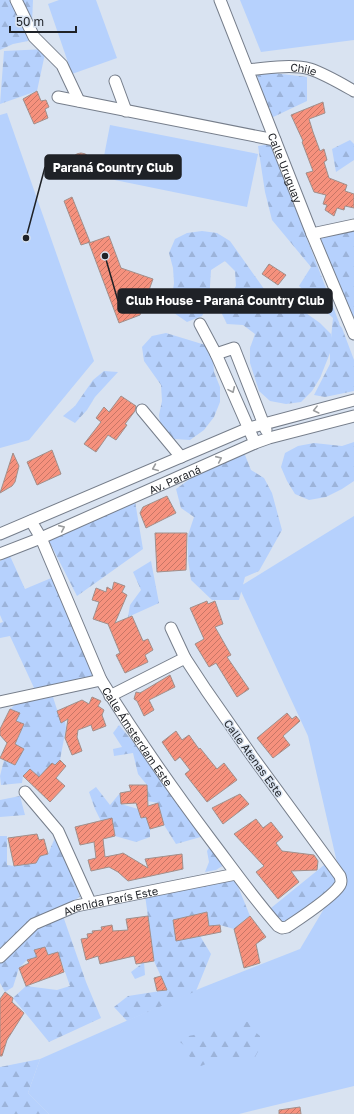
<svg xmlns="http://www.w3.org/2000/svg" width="354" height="1114" font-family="'Golos Text',sans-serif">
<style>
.grass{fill:#b6d1fd}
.forest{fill:url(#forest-firs)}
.building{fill:url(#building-hatch);stroke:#a18f8b}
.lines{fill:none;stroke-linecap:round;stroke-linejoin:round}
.minor-casing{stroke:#767e8b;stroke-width:13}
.minor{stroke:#fff;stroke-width:11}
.oneway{stroke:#9a9c9e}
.labels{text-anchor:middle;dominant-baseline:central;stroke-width:3;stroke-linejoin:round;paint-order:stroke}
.street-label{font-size:11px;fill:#1f2227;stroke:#d9e3f1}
.leader{fill:none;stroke:#1f2227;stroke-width:1.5}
.callout-dot{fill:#1f2227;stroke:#d9e3f1;stroke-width:1.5}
.callout{fill:#1f2227;stroke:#1f2227;stroke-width:1.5}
.callout-label{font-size:12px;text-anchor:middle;font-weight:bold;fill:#fff}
</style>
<defs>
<pattern id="forest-firs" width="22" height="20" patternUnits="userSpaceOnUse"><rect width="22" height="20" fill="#b6d1fd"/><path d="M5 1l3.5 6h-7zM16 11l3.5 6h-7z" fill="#9cb3d9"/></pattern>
<pattern id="building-hatch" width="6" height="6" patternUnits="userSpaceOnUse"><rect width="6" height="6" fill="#f6917d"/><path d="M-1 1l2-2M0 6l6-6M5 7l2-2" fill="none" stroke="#c77666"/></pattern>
</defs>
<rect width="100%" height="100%" fill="#d9e3f1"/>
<!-- grass -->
<path class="grass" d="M59,0H96L117,58L72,74L48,4Z
M240,0H354V40L261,52Z
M7,113L94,361L29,440L0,448V115Z
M110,125L258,154L247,207L100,177Z
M354,516V1086L239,1114H49L28,1093L40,1059L201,988L300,949L341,880L308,736L239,587Z"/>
<!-- forest -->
<path class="forest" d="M0,0H33L32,23L28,41L13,44L0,50Z
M46,49L37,91L0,104L4,51Z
M256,71L307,77V101L269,119Z
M350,140L354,144V160L336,172L332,149Z
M271,144L340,325L337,322L342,328L354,360V391L325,397L314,395L330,364V353L320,378L312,391L301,402L286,404L270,401L259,391L250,363V348L255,334L243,325L227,324L220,310L236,286L235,271L225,261L211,270L209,302L202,316L187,322L174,313L172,297L174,283L173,268L169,253L175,239L187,233L202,231L217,233L230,241L269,296L296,306L320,323L331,334V338L333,318L299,286L311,267L272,220L265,192L258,146Z
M354,227V337L314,235Z
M166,333L212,347L214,372L220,387V402L214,417L204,430L190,440L173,439L161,429L159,415L162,401L161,385L144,361L142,347L152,336Z
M104,371L118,372L95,397L87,410L75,423L63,416L75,406L93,380Z
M354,442V481L342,489L326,497L309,500L295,494L287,481L281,467L285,453L298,446L314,443L342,446Z
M243,450L251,470L264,478L272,493L282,530L259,571L245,577L239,600H212L191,580L188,560V535L194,517L181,508L176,489L208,466Z
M135,501L143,549L77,596L48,539Z
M10,556L25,589L56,576L96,681L35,690L10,636L0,638V623L3,622L0,615V561Z
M151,561L159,603L128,617L130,605L141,590L133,572Z
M53,697L61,722L65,721L66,728L60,760L55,765L52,763L39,777L30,769L23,776L22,783L1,785L0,776L4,760L15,764L24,749L15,744L24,724L16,721L20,713L10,709L16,704Z
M119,725L153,766L204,836L176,844L164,825L158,803L148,801L147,785L138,774L133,753L114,756L113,749L122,747L113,733Z
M96,787L110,805L120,793L121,804L138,809L141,818L146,817L150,829V837L136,842L115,836L112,818L101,821L95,809L89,792Z
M20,796L25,815L0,817V800Z
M57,833L80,897L34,923L62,913L86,982L101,1018L49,1042L13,998L26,986L57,990L70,986L58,952L48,955L45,947L34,950L37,957L27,960L19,968L13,987L5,992L0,983V963L33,925L0,957V836H7V865L14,866L35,863L40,856L48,854Z
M212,843L227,863L216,870L205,872L209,862L207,851Z
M329,861L341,880L282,928L271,908Z
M235,879L250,916L234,929L220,925L209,926L207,912L173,920L176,940L200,936L211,954L196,991L127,1021L114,1007L128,996L167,990L154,961L145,895Z
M144,962L145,975L135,979L131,972Z
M241,1021L248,1022L254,1031L260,1036V1048L254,1059L232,1062L224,1060L213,1061L201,1066L189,1056L186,1047L180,1042L183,1037L225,1029Z
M40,1059L28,1093L49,1114H0V1067Z"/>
<!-- building -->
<path class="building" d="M37,91L41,101L46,100L49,107L45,109L48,118L34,124L23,99Z
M323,102L325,113L309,119L313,132L320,151L324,149L327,160L324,162L329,178L347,185L345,191L354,194V208L345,206L344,210L337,208L334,216L325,210L327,205L323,204L326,195L314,192L306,173L313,171L302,142L303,141L291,115Z
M71 163a10 10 0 1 1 20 0a10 10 0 1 1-20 0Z
M72,197L90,242L81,245L64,201Z
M109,236L121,268L153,279L140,315L119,323L89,243Z
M269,264L286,275L278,285L262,274Z
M121,396L136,406L135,411L125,424L127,425L116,440L108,435L96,452L84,444L101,422L96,418L104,407L109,412Z
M52,450L61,474L37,485L27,462Z
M13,453L19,466L15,482L12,486L0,493Z
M167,496L176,513L146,528L140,513L143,507Z
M155,533H187L186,570L157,572Z
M114,582L125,586L122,592L127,595L115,623L132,616L143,641L148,639L153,650L145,655L148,662L125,673L116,655L120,653L108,624L93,619L99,602L92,600L96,588L106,592L107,587L112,590Z
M207,601L208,604L215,601L223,624L215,627L231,655L227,657L249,689L237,697L216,663L209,667L195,644L204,639L190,608Z
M170,675L175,687L149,700L154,710L144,716L137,701L134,699L136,692L140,693Z
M92,697L101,701L98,706L104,710L102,715L106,726L93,731L91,725L78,730L77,737L82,751L72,755L65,738L68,719L61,723L57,711L82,700L89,704Z
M10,709L20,713L16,721L24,724L15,744L24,749L15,765L0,758L7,743L0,735V729Z
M287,713L292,719L296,716L300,721L283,736L290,745L273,758L257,738Z
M176,731L182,740L189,735L199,749L200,748L217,769L224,763L237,780L207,802L185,774L190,770L180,757L175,761L162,742Z
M60,760L66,766L56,778L65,786L50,802L23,776L30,769L39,777L52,763L55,765Z
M129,785H147L148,806L158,803L164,825L150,829L146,817L141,818L136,803L121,804L120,793L131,791Z
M240,794L249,804L223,824L212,808Z
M112,818L115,836L103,839L105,857L120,854L123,853L148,868L145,859L182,854L183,869L128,881L118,872L109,867L91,871L88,860L96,858L94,842L80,845L75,827Z
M256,819L263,828L271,822L283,837L276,843L282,851L314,855L318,861L317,870L291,871L299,882L278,899L256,872L264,866L234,834Z
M37,834L39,840L44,839L48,854L40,856L36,863L14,866L8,838Z
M207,912L209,926L220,925L221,932L176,941L173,920Z
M148,916L154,961L136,964L134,956L100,964L98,956L86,960L81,939L88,938L87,934L93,933L92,931L102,930L101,927L112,925L113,931L128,930L126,919Z
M250,916L266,937L256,944L260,963L244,968L234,929Z
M45,947L48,955L58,952L64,972L26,986L19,968L29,963L27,960L37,957L34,950Z
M161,976L167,990L157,991L154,978Z
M5,992L13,998L12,1002L24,1013L7,1040L2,1056H0V999Z
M300,1107L301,1114H279V1110Z"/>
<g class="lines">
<!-- minor casing -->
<g class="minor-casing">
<g id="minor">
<path d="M16,0L34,37L62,65L79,101"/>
<path id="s1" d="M220,0L312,234L354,334"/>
<path id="s2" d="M248,70C266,68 293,64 310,69C325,74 340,83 354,91"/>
<path d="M115,81L126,111"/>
<path d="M58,97L275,140"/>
<path d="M312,234L354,225"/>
<path d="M200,324L216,354L255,443"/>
<path d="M216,354L234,348L266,430"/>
<path d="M142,410L181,457"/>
<path id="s3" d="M31,521L41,538L101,680C135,735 172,788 211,840C233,869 254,899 278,926L282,928L287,927C299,919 333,897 340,885C342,882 341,880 340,876L252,756L206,690L185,658L171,628"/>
<path d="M0,534L249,428L354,400"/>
<path id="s4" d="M0,554L41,538L255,443L269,438L354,416"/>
<path d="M110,696L185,658"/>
<path d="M0,702L101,680"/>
<path d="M25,792L58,831L90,902"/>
<path id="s5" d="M0,957L34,924L76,906L236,874"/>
</g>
</g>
<!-- minor -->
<use href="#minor" class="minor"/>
</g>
<!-- one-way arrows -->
<defs><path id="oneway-chevron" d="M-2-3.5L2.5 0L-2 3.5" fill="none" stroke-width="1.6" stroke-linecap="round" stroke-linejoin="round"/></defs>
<g class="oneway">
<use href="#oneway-chevron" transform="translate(232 390) rotate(66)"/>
<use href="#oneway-chevron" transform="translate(316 410) rotate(166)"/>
<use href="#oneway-chevron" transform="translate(219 459) rotate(-24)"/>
<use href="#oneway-chevron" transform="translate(155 468) rotate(157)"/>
<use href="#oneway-chevron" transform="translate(62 528) rotate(-24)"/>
</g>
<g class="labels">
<!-- street labels -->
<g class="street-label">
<text stroke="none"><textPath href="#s2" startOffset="56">Chile</textPath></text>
<text stroke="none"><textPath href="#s1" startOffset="180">Calle Uruguay</textPath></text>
<text stroke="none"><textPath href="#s4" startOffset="190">Av. Paraná</textPath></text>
<text stroke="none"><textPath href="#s3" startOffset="241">Calle Ámsterdam Este</textPath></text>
<text transform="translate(254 758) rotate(54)">Calle Atenas Este</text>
<text stroke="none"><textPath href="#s5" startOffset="128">Avenida París Este</textPath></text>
</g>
</g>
<!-- callouts -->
<path class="leader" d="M26 238L45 167M105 256L118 301"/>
<g class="callout-dot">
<circle cx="26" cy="238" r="4"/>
<circle cx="105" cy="256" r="4"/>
</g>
<g class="callout">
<rect x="45" y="155" width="136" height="24" rx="4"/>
<rect x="118" y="289" width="214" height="24" rx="4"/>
</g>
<g class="callout-label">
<text x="113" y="172">Paraná Country Club</text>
<text x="225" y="305">Club House - Paraná Country Club</text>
</g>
<!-- scale -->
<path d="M10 26v6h66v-6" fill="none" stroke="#1f2227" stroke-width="2"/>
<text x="16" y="26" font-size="12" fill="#1f2227" stroke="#d9e3f1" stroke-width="3" paint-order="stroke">50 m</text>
</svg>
